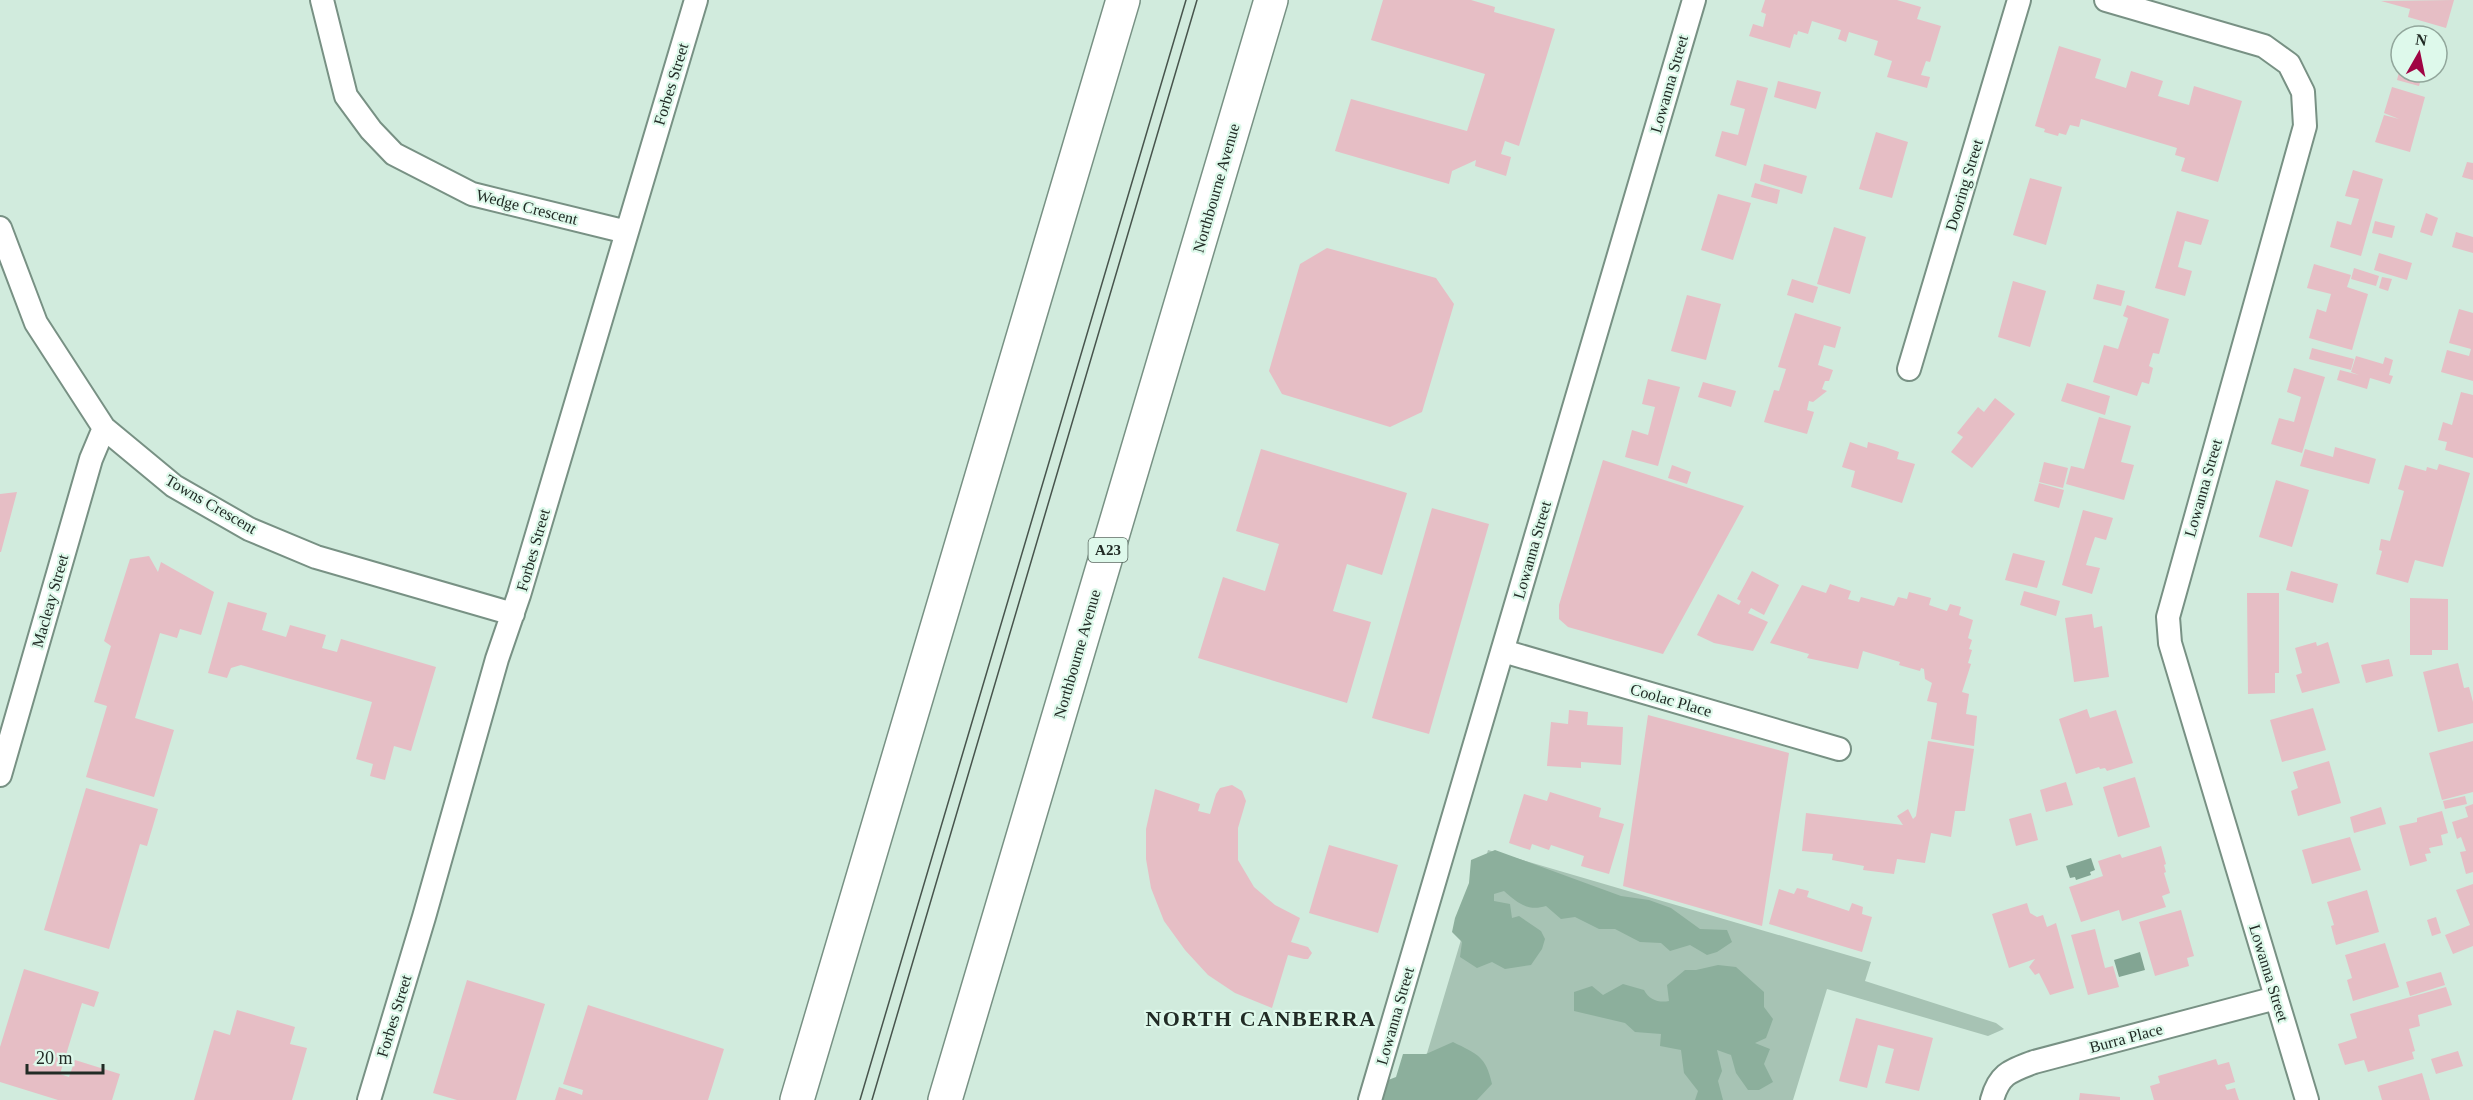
<svg xmlns="http://www.w3.org/2000/svg" width="2473" height="1100" font-family="'Times New Roman',serif">
<style>
.green{fill:#a7c3b4}
.forest{fill:#8caf9c}
.water{fill:#82a593}
.building{fill:#e6bec5}
.lines{fill:none;stroke-linecap:round;stroke-linejoin:round}
.street-casing{stroke:#789184;stroke-width:26}
.highway-casing{stroke:#789184;stroke-width:36}
.street{stroke:#fff;stroke-width:22}
.highway{stroke:#fff;stroke-width:33}
.tram{stroke:#47544c;stroke-width:1.5}
.labels{text-anchor:middle;dominant-baseline:central;stroke-width:4.5;stroke-linejoin:round;paint-order:stroke}
.shield{fill:#def9eb;stroke:#5a6960;stroke-width:1.5}
.shield-label{font-size:15px;font-weight:bold;fill:#212b25}
.street-label{font-size:16px;fill:#212b25;stroke:#def9eb}
.district-label{font-size:22px;font-weight:bold;letter-spacing:1.5px;fill:#212b25;stroke:#def9eb}
</style>
<rect width="100%" height="100%" fill="#d1ebdd"/>
<!-- green -->
<path class="green" d="M1488,850L1871,962L1865,981L1996,1023L2004,1029L1988,1036L1827,989L1793,1100H1413Z"/>
<!-- forest -->
<path class="forest" d="M1495,850L1621,896L1649,900L1671,908L1700,929L1727,930L1732,942L1717,952L1707,955L1690,945L1670,951L1661,943L1640,942L1615,929H1599L1575,917L1561,919L1546,906C1527,912 1517,902 1504,891L1494,894V901L1510,904L1512,918L1519,916L1541,931L1545,939L1542,949L1531,965L1505,969L1492,962L1477,968L1460,957L1462,942L1452,932L1455,918L1469,883L1471,860Z
M1718,965L1736,967L1764,992V1007L1773,1019L1766,1038L1755,1043L1770,1049L1764,1064L1773,1082L1759,1090H1748L1736,1073L1731,1055L1717,1050L1722,1071L1718,1081L1723,1100H1695L1698,1091L1684,1073L1681,1050L1660,1046L1661,1034L1635,1032L1625,1023L1574,1011V992L1592,986L1603,995L1623,984L1644,990C1649,1000 1659,1003 1669,1001L1667,985L1685,970H1696Z
M1453,1042C1477,1054 1486,1056 1492,1084L1477,1100H1376L1383,1082L1396,1077L1403,1054H1426Z"/>
<!-- water -->
<path class="water" d="M2091,858L2095,870L2090,872L2091,875L2076,880L2075,877L2070,878L2066,866Z
M2140,952L2145,970L2119,977L2114,960Z"/>
<!-- building -->
<path class="building" d="M1383,0H1471L1495,7L1494,12L1555,29L1519,146L1505,141L1501,154L1511,157L1506,176L1475,166L1476,160L1452,171L1449,184L1335,151L1351,99L1467,131L1485,74L1371,40Z
M1765,0H1897L1921,7L1917,19L1941,26L1930,62L1926,61L1921,75L1930,77L1927,88L1887,77L1892,61L1874,55L1878,41L1849,32L1846,42L1838,39L1841,30L1812,21L1808,34L1798,31L1797,35L1794,34L1790,48L1749,36L1753,24L1763,27L1766,14L1761,12Z
M2454,0L2446,28L2408,17L2410,9L2381,1Z
M2059,46L2101,59L2095,78L2126,88L2131,71L2163,81L2158,96L2189,105L2194,86L2242,101L2218,182L2181,171L2185,158L2175,155L2177,148L2081,119L2079,127L2070,125L2066,135L2059,133L2058,136L2044,132L2045,129L2035,126Z
M2399,72H2423L2419,86L2397,80Z
M1737,80L1768,88L1746,166L1715,156L1722,131L1738,135L1745,109L1730,105Z
M1778,81L1821,92L1816,109L1774,97Z
M2392,87L2425,97L2410,152L2375,142L2384,115L2399,119L2384,113Z
M1876,132L1908,142L1892,198L1859,189Z
M2467,162L2473,163V180L2462,177Z
M1764,164L1807,176L1802,194L1760,181Z
M2353,170L2383,179L2361,256L2330,247L2337,221L2351,225L2359,199L2345,196Z
M2030,178L2062,187L2046,245L2013,235Z
M1755,183L1780,190L1777,204L1751,197Z
M1718,194L1751,203L1733,260L1701,250Z
M2177,211L2209,220L2201,245L2185,241L2178,267L2192,271L2185,296L2155,288Z
M2426,213L2438,218L2432,236L2420,232Z
M2375,221L2395,226L2392,238L2372,233Z
M1834,227L1866,237L1850,294L1817,284Z
M2456,232L2473,237V253L2452,247Z
M1327,248L1436,278L1454,304L1422,412L1390,427L1282,394L1269,371L1300,264Z
M2379,253L2412,263L2407,280L2374,270Z
M2314,264L2351,275L2347,287L2368,294L2352,350L2309,338L2317,309L2326,312L2331,294L2307,288Z
M2354,268L2379,276L2376,286L2351,279Z
M2382,277L2392,279L2388,291L2379,288Z
M1792,279L1818,287L1813,303L1787,295Z
M2013,281L2046,291L2030,347L1998,337Z
M2097,284L2125,291L2121,306L2093,299Z
M1687,295L1721,304L1706,360L1671,351Z
M2127,305L2169,319L2159,354L2153,353L2149,366L2153,368L2149,384L2142,382L2137,396L2093,382L2104,345L2118,349L2128,318L2123,316Z
M2459,309L2473,313V381L2441,372L2447,350L2469,356L2471,349L2449,343Z
M1795,313L1841,327L1835,348L1824,345L1818,365L1833,370L1829,381H1825L1822,389L1827,391L1813,402L1809,401L1807,410L1814,412L1807,434L1764,422L1774,390L1779,391L1786,369L1778,367Z
M2312,348L2354,359L2351,370L2309,359Z
M2356,356L2383,364L2385,357L2393,360L2389,375L2393,376L2390,384L2370,378L2367,389L2337,380L2340,370L2359,375L2351,372Z
M2294,368L2325,377L2302,453L2271,444L2279,418L2294,422L2301,397L2287,392Z
M1648,379L1680,387L1658,466L1625,457L1632,430L1648,435L1655,407L1642,404Z
M1703,382L1736,391L1731,407L1698,397Z
M2067,383L2110,396L2105,415L2061,401Z
M2461,392L2473,395V458L2445,450L2447,442L2438,440L2443,422L2452,425Z
M1995,398L2015,414L1972,468L1951,452L1963,437L1957,433L1978,407L1984,412Z
M2099,417L2131,426L2121,462L2134,465L2124,500L2066,484L2071,466L2084,469Z
M1850,442L1867,448L1868,442L1885,447L1899,452L1897,459L1915,464L1902,503L1851,487L1855,471L1842,467Z
M2335,447L2376,459L2369,484L2300,466L2305,449L2333,457Z
M1261,449L1407,493L1382,575L1347,564L1333,611L1371,622L1347,703L1198,658L1223,577L1265,591L1279,544L1236,531Z
M1603,460L1744,506L1663,654L1568,627L1559,619V605Z
M2044,462L2068,468L2063,488L2039,482Z
M2439,464L2470,473L2443,567L2415,560L2408,583L2376,574L2382,551L2379,550L2381,539L2390,541L2404,491L2398,489L2405,465L2426,471L2427,467L2437,470Z
M1672,465L1691,472L1687,484L1668,478Z
M2276,480L2309,490L2292,547L2259,537Z
M2039,483L2064,490L2059,508L2034,501Z
M17,492L1,552H0V494Z
M1432,508L1489,524L1429,734L1372,718Z
M2083,510L2113,518L2106,540L2095,537L2089,555L2086,565L2100,568L2092,594L2062,585Z
M2013,553L2045,561L2037,588L2005,580Z
M149,556L158,572L161,562L214,592L201,635L180,629L177,638L160,633L135,718L174,730L154,797L86,777L107,706L94,702L111,646L104,641L130,559Z
M1752,571L1779,585L1764,615L1751,608L1748,613L1768,622L1753,651L1714,643L1697,635L1718,594L1739,605L1741,601L1737,599Z
M2291,571L2338,584L2333,603L2286,590Z
M1830,584L1851,591L1848,599L1859,602L1861,597L1894,606L1898,597L1907,599L1909,592L1931,598L1929,605L1947,611L1950,604L1961,607L1959,615L1973,620L1968,638L1972,640L1969,649L1972,650L1968,663L1971,664L1962,692L1969,694L1966,714L1977,716L1974,746L1931,739L1937,703L1927,701L1932,683L1925,679L1924,669L1921,668L1920,671L1899,665L1900,662L1863,651L1858,669L1807,658L1809,654L1770,643L1802,585L1826,593Z
M2024,591L2060,601L2056,616L2020,605Z
M2247,593H2279V673H2275V693L2248,694Z
M2410,598L2448,599V650H2432V655H2410Z
M228,602L267,613L262,630L286,637L290,625L326,635L322,648L337,652L341,639L436,667L411,751L394,746L385,780L370,776L373,764L356,759L372,702L241,665L231,668L227,678L208,673Z
M2092,614L2094,628L2102,626L2109,677L2074,682L2065,618Z
M2316,642L2317,646L2328,642L2340,683L2302,693L2296,675L2302,673L2295,648Z
M2389,659L2393,676L2366,683L2361,665Z
M2458,663L2464,688L2469,687L2473,702V723L2438,732L2423,672Z
M2313,708L2326,750L2282,762L2270,720Z
M2087,709L2090,718L2116,710L2133,763L2107,771L2105,768L2100,769L2099,767L2076,774L2059,719Z
M1569,710L1588,712L1587,725L1623,727L1621,765L1581,762V768L1547,766L1551,722L1568,724Z
M1648,715L1789,753L1762,926L1623,886Z
M1928,741L1974,749L1965,811H1955L1951,837L1931,833L1925,863L1897,859L1894,874L1863,870L1864,866L1832,860L1833,854L1802,851L1806,813L1903,825L1897,816L1908,809L1913,819L1916,816Z
M2473,741V792L2442,800L2429,753Z
M2329,761L2341,803L2298,816L2291,791L2298,788L2293,772Z
M2135,777L2150,827L2118,837L2103,787Z
M2066,782L2073,805L2046,812L2040,790Z
M1232,785L1242,791L1246,801L1238,828V860L1254,887L1275,905L1300,918L1291,942L1308,947L1312,953L1308,959H1304L1288,955L1272,1008L1235,993L1208,975L1185,950L1164,921L1151,888L1146,859V829L1155,789L1200,804L1198,811L1210,814L1216,794L1220,788Z
M86,788L158,809L147,846L140,844L109,949L44,930Z
M1550,792L1601,808L1599,817L1624,824L1609,874L1581,866L1584,856L1551,845L1549,850L1532,844L1530,850L1509,843L1524,794L1547,801Z
M2465,796L2467,804L2445,809L2443,801Z
M2473,804V872L2466,874L2460,852L2466,851L2461,837L2457,839L2452,822L2468,817L2465,807Z
M2381,807L2386,824L2354,833L2350,817Z
M2442,811L2448,833L2441,835L2443,845L2429,848L2431,853L2425,854L2427,861L2410,866L2399,826L2417,822V818Z
M2031,813L2038,840L2016,846L2009,819Z
M2350,837L2361,870L2312,884L2302,850Z
M1329,845L1398,865L1378,933L1309,913Z
M2161,846L2166,864L2164,865L2166,872L2164,873L2170,893L2162,896L2166,907L2122,921L2119,910L2081,922L2069,887L2103,876L2098,861L2120,854L2122,858Z
M2473,884V946L2453,954L2445,935L2470,925L2456,890Z
M1797,888L1809,891L1807,897L1849,911L1852,903L1863,907L1862,914L1872,917L1862,952L1769,924L1779,889L1794,894Z
M2367,890L2379,932L2336,945L2331,926L2334,925L2327,902Z
M2027,903L2030,913L2037,917L2043,915L2047,927L2056,923L2074,988L2050,995L2039,973L2035,975L2029,967L2035,959L2009,968L1992,914Z
M2181,910L2194,956L2187,958L2189,966L2155,976L2139,922Z
M2436,917L2441,933L2432,936L2427,920Z
M2095,929L2105,968L2113,966L2119,987L2088,995L2071,935Z
M2385,943L2399,987L2353,1001L2347,980L2352,978L2345,955Z
M24,969L99,992L94,1007L82,1003L60,1074L69,1077L75,1060L120,1074L112,1100H58L0,1082V1047Z
M2441,972L2445,985L2410,996L2406,982Z
M467,980L545,1004L516,1100H457L433,1093Z
M2446,987L2452,1005L2418,1015L2420,1026L2409,1029L2415,1051L2412,1052L2414,1059L2368,1072L2364,1060L2345,1065L2338,1044L2357,1038L2350,1014Z
M588,1005L724,1049L708,1100H555L559,1087L582,1095L583,1090L563,1084Z
M237,1010L295,1027L290,1044L307,1048L292,1100H194L214,1030L230,1035Z
M1856,1018L1933,1038L1919,1091L1885,1083L1894,1049L1878,1045L1867,1088L1839,1081Z
M2458,1051L2463,1066L2436,1074L2431,1059Z
M2216,1059L2218,1065L2229,1062L2235,1082L2225,1085L2227,1090L2235,1088L2239,1100H2154L2150,1086L2160,1083L2158,1076Z
M2422,1073L2430,1100H2382L2378,1086Z
M2080,1093L2120,1097V1100H2079Z"/>
<g class="lines">
<!-- street casing -->
<g class="street-casing">
<path id="street" d="M322,0L346,96L371,130L394,154L472,194L627,232
M2106,0L2264,46L2289,64L2303,92L2305,126L2168,617L2170,643L2307,1100
M0,228L36,323L104,428L174,486L249,529L316,557L513,614
M1909,369L2019,0
M1503,651L1839,749
M0,775L91,459L104,428
M369,1100L424,917L497,659L519,595L696,0
M1370,1100L1694,0
M1992,1100C1999,1074 2010,1071 2034,1062L2276,998"/>
</g>
<!-- highway casing -->
<g class="highway-casing">
<path id="highway" d="M797,1100L1123,0
M945,1100L1271,0"/>
</g>
<!-- street -->
<use href="#street" class="street"/>
<!-- highway -->
<use href="#highway" class="highway"/>
<!-- tram -->
<path class="tram" d="M860,1100L1186,0
M872,1100L1197,0"/>
</g>
<g class="labels">
<!-- shield labels -->
<rect class="shield" x="1088.5" y="538" width="39" height="24" rx="4.5"/>
<g class="shield-label">
<text x="1108" y="550">A23</text>
</g>
<!-- street labels -->
<g class="street-label">
<text transform="translate(671 84) rotate(-73)">Forbes Street</text>
<text transform="translate(1669 84) rotate(-74)">Lowanna Street</text>
<text transform="translate(1964 185) rotate(-73)">Dooring Street</text>
<text transform="translate(1216 188) rotate(-74)">Northbourne Avenue</text>
<text transform="translate(527 207) rotate(14)">Wedge Crescent</text>
<text transform="translate(2203 488) rotate(-74)">Lowanna Street</text>
<text transform="translate(211 504) rotate(30)">Towns Crescent</text>
<text transform="translate(533 550) rotate(-74)">Forbes Street</text>
<text transform="translate(1532 550) rotate(-74)">Lowanna Street</text>
<text transform="translate(50 601) rotate(-74)">Macleay Street</text>
<text transform="translate(1077 654) rotate(-74)">Northbourne Avenue</text>
<text transform="translate(1671 700) rotate(16)">Coolac Place</text>
<text transform="translate(2269 973) rotate(73)">Lowanna Street</text>
<text transform="translate(394 1016) rotate(-73)">Forbes Street</text>
<text transform="translate(1395 1016) rotate(-74)">Lowanna Street</text>
<text transform="translate(2126 1038) rotate(-15)">Burra Place</text>
</g>
<!-- district labels -->
<g class="district-label">
<text x="1261" y="1018">NORTH CANBERRA</text>
</g>
</g>
<!-- north arrow -->
<g transform="translate(2419 54) rotate(9)"><circle r="28" fill="#def9eb" stroke="#92a79c" stroke-width="1.5"/>
<path d="M0-4.5L10 22L0 15L-10 22Z" fill="#a00444"/>
<text y="-9" font-size="16" font-weight="bold" text-anchor="middle" fill="#212b25">N</text>
</g>
<!-- scale -->
<path d="M27 1064v9h76v-9" fill="none" stroke="#212b25" stroke-width="3"/>
<text x="36" y="1064" font-size="18" fill="#212b25" stroke="#def9eb" stroke-width="4.5" paint-order="stroke">20 m</text>
</svg>
